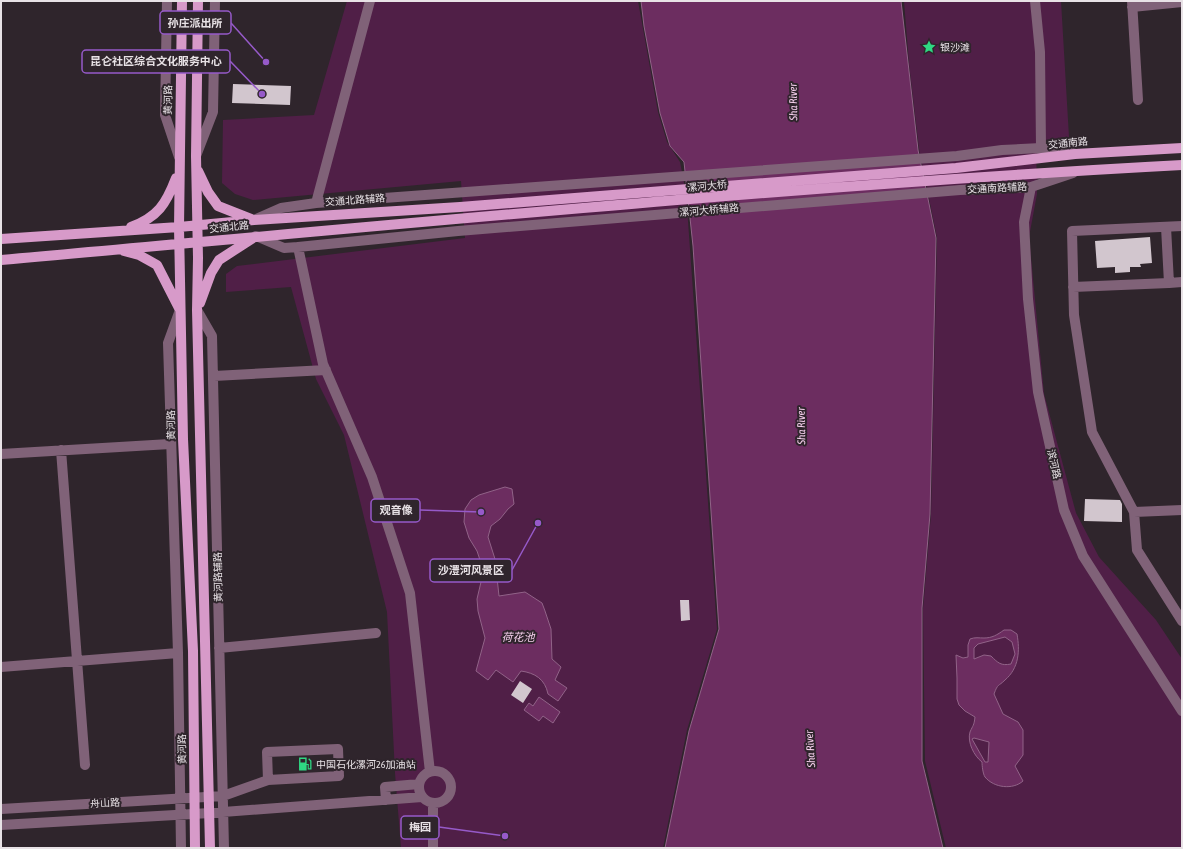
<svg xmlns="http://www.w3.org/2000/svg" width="1183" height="849" font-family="'Asap Condensed','Noto Sans SC',sans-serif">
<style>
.green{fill:#501f47}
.water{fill:#6c2d60;stroke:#916388;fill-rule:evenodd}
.building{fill:#d2c6ce}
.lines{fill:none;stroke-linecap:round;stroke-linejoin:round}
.minor{stroke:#806278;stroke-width:10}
.major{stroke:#d79ac9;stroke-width:10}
.labels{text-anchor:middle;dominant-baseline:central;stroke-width:4;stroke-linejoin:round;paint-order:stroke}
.poi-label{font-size:10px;fill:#e8e2e6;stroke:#2f252c;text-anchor:start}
.street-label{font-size:10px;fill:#e8e2e6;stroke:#2f252c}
.water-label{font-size:11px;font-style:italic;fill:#f7d1ee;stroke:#2f252c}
.leader{fill:none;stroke:#965ac9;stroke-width:1.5}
.callout-dot{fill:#965ac9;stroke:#2f252c;stroke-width:1.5}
.callout{fill:#2f252c;stroke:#965ac9;stroke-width:1.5}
.callout-label{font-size:11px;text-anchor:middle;font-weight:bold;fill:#e8e2e6}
</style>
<rect width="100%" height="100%" fill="#2f252c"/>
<!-- green -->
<path class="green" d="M347,1H638L658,112L667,142L680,162L686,193L717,629L687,730L663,848H401L395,773L387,612L344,435L316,379L291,287L226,292V274L237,266L465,238L461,181L253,200L235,194L222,183L223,120L314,115Z
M904,1H1061L1069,137L1036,141L1037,194L1029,237L1044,394L1076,513L1099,557L1156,620L1182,659V848H946L925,761L923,609L931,514L937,238L919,149L909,64Z"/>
<!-- water -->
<path class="water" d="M641,1H901L918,150L936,238L930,514L922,608V761L943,848H665L689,731L719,629L693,246L684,162L670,146L660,113L644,26Z
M505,487L512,489L514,504L508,509L500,519L491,526L488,537L495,559L499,596L525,592L542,603L545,611L551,629L552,659L561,667L555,680L567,688L558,701L548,694C545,679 535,673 521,671L513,682L496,670L488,680L476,671L485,638L478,611L477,599L481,582V563L477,551L469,538L464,522L465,509L471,500L479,495Z
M1004,630H1011L1017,634C1020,651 1019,668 1005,680C998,687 998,683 994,694L1003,714L1018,722L1023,730V755L1015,766L1023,781C1013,790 994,788 985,777C983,774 982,766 982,762C974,756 967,742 970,732C973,725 974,726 975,717L965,711L959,705L957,699V678L956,655L963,658L968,657V645L970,639C975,637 979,638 984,638C992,638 997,635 1004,630ZM1005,637L1012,642L1015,654L1011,664C1001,666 998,663 991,656L984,655L974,659V648L978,644ZM974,738L989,742L988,762H985L972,739Z
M539,697L560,712L553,723L543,716L539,721L524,710L529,703L533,706Z"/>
<!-- building -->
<path class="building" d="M233,84L291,86L290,105L232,103Z
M1150,237L1152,263L1140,264L1141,267H1130V272L1115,273V267L1097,268L1095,241Z
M1085,499L1120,500L1122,504V522L1084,521Z
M680,600H689L690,620L681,621Z
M520,681L532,689L523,703L511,695Z"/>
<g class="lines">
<!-- minor -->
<path class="minor" d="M167,1L165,115L179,157
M1035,1L1040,52L1041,148
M1132,1L1138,100
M1132,7L1182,2
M196,156L213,112L215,1
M1031,187L1024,222L1028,299L1038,392L1064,510L1083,556L1182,711
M316,203L370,1
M256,219L281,208L316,203L957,156L1002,150L1041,148L1073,153
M1182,226L1072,231L1074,315L1092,432L1134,512L1137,550L1182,621
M1166,227L1169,283L1182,282
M256,236L284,248L298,247L458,231L960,190L1031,187L1073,173
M298,247L323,364L372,477L410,593L430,772
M1073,287L1169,283
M180,310L168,343L178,653L181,848
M197,310L212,336L224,848
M214,376L326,370
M61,450L85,765
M1,454L170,444
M1134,512L1182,510
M219,648L376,633
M1,667L178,653
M419 787a16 16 0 1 1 32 0a16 16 0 1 1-32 0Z
M386,800L385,787L419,784
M433,803V848
M1,809L223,796L268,780L339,776L338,749L267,752L268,780
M1,825L210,813L422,797"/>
<!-- major -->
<path class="major" d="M182,1L179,227L183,439L193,651L195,848
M198,1L196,156L198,258L197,310L210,848
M198,171L208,192L218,206L251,219
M131,227C158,217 166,204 176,178
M1,239L179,227L254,220L460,207L956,168L1075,154L1182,148
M124,251L139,255L157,265L179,308
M1,260C394,225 788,186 1182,165
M200,303L211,273L219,260L253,238"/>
</g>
<!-- icons -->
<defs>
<g id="sight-bare" transform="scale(1.08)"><path d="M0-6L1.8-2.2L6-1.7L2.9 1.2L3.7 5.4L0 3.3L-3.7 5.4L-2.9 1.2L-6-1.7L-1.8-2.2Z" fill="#2fd883" stroke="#2f252c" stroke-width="2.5" paint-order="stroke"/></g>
<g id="fuel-bare" transform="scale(1.08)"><path d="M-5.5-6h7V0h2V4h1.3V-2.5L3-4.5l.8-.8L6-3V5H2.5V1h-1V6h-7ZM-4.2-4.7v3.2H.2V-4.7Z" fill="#2fd883" stroke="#2f252c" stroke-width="2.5" paint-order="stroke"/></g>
</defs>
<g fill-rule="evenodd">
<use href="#sight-bare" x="929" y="47"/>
<use href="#fuel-bare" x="305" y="764"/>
</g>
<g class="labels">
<!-- poi labels -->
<g class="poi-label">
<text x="940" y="47">银沙滩</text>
<text x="316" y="764">中国石化漯河26加油站</text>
</g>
<!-- street labels -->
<g class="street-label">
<text transform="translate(168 100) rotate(-89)">黄河路</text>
<text transform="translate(1068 143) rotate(-6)">交通南路</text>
<text transform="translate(707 186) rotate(-5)">漯河大桥</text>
<text transform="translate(997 188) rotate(-3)">交通南路辅路</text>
<text transform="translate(355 200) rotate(-4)">交通北路辅路</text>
<text transform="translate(709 210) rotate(-5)">漯河大桥辅路</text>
<text transform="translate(229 227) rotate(-6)">交通北路</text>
<text transform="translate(171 425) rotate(-91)">黄河路</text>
<text transform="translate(1054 464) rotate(77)">滨河路</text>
<text transform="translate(218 577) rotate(-91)">黄河路辅路</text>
<text transform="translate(182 749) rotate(-91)">黄河路</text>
<text transform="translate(105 803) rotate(-3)">舟山路</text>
</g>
<!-- water labels -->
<g class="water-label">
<text transform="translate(793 102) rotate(-91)">Sha River</text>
<text transform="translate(801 426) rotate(-91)">Sha River</text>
<text x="518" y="637">荷花池</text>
<text transform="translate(810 749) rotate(-94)">Sha River</text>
</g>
</g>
<!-- callouts -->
<path class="leader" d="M266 62L231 23M262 94L230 61M481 512L420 510M538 523L512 570M505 836L439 827"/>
<g class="callout-dot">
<circle cx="266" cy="62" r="4"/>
<circle cx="262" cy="94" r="4"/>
<circle cx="481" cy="512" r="4"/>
<circle cx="538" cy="523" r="4"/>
<circle cx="505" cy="836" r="4"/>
</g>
<g class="callout">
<rect x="160" y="11" width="71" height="23" rx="4"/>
<rect x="82" y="50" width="148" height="23" rx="4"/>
<rect x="371" y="499" width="49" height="23" rx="4"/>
<rect x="430" y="559" width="82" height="23" rx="4"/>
<rect x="401" y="816" width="38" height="23" rx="4"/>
</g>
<g class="callout-label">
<text x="195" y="27">孙庄派出所</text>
<text x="156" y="65">昆仑社区综合文化服务中心</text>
<text x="396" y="514">观音像</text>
<text x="471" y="574">沙澧河风景区</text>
<text x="420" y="831">梅园</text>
</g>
<!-- border -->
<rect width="1183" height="849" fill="none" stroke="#e8e2e6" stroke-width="4"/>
</svg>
